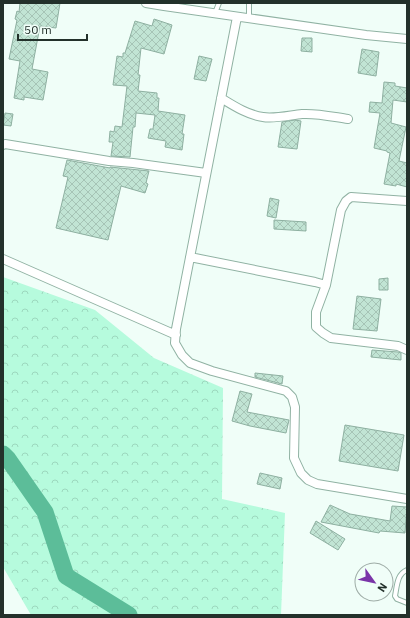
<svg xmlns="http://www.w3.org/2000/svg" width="410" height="618" font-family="'IBM Plex Sans',sans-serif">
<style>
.forest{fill:url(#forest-crowns)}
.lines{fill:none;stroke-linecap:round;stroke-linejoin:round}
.river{stroke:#5cbd99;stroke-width:17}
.building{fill:url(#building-cross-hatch);stroke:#8eb0a1}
.service-casing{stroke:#90b2a3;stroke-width:6}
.minor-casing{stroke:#90b2a3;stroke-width:10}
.service{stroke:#fff;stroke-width:4}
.minor{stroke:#fff;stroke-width:8}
</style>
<defs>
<pattern id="forest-crowns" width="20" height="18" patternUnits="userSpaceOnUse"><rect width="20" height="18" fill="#b6fbdd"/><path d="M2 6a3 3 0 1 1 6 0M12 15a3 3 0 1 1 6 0" fill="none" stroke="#9cd8be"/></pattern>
<pattern id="building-cross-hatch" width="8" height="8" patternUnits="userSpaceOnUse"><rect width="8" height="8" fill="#c1e4d4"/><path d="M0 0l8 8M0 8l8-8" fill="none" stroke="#a6c4b6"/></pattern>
</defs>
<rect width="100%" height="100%" fill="#f0fef8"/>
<!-- forest -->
<path class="forest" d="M3,277L95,310L154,358L223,388L222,499L285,513L281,615H31L3,567Z"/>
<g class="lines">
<!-- river -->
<path class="river" d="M3,454L8,459L45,512L66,576L129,615"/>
</g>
<!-- building -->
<path class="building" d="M20,3H60L56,28L40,26L32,69L48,72L43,100L24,97V100L14,98L20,61L9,59L17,20L15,19L17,11L19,12Z
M154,19L172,25L164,54L141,48L138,75H140L138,91L157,93V98H159L158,111L185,115L182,134H184L182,150L165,147L166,141L148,138L150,129H153L155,115L136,113L135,127H133L130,157L111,156L113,142H109L110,131L114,132L115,126L122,127L127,86L113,85L117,56L123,57V53H125L135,21L152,26Z
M302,38H312V52L301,51Z
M362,49L379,52L376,76L358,73Z
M199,56L212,59L206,81L194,79Z
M384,82L395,83V86L407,88V102L393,100L391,123L406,127L399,161L407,163V187L396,184V186L384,184L390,153L387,152V151L374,148L380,113L369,112L370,102L382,103Z
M5,113L13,114L11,126L3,125Z
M295,120L301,121L297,149L278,147L282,122Z
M67,160L110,168V167L149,171L146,183L148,184L145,193L121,186L108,240L56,228L68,177L63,176Z
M270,198L279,200L276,218L267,216Z
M274,220L306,222V231L274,229Z
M388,278V290H379V279Z
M357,296L381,299L377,331L353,329Z
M372,350L398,352L401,353V360L371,357Z
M255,373L283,376L282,384L255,377Z
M240,391L252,394L247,412L289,420L286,433L250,426L232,421Z
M345,425L404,435L398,471L339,461Z
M260,473L282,478L280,489L257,484Z
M330,505L350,514L390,521L392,506L407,507L405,533L380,531L379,533L321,522Z
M316,521L345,539L338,550L310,533Z"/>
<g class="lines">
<!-- service casing -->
<g class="service-casing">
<path id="service" d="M215,13L219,3
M249,18V3
M407,570C397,574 397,586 395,596L397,599L407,603"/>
</g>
<!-- minor casing -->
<g class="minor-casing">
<path id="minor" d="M146,3L164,6L366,35L407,39
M237,17L176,329L175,343L182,355L190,363L212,371L286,391L292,397L295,407L294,458L301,473L308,480L317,484L407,499
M221,98C234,106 248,115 263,117C274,119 291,115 302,114C317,113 334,117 348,119
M3,145L5,144L109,161L133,163L206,173
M407,201L351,197L346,201L341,210L326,285L316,312V327L323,333L331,338L398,346L407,350
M190,257L315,282L326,285
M3,259L176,335"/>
</g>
<!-- service -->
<use href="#service" class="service"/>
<!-- minor -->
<use href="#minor" class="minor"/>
</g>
<!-- border -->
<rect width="410" height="618" fill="none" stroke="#23312b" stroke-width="8"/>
<!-- north arrow -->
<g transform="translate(374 582) rotate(123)"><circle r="19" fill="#f0fef8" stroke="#9eaca6"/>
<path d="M0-3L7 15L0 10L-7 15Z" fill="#7a35a8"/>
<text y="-6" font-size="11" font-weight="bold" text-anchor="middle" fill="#23312b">N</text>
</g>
<!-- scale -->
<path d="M18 34v6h69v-6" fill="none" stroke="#23312b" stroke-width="2"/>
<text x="24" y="34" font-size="12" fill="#23312b" stroke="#f0fef8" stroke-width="3" paint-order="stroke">50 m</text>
</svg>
